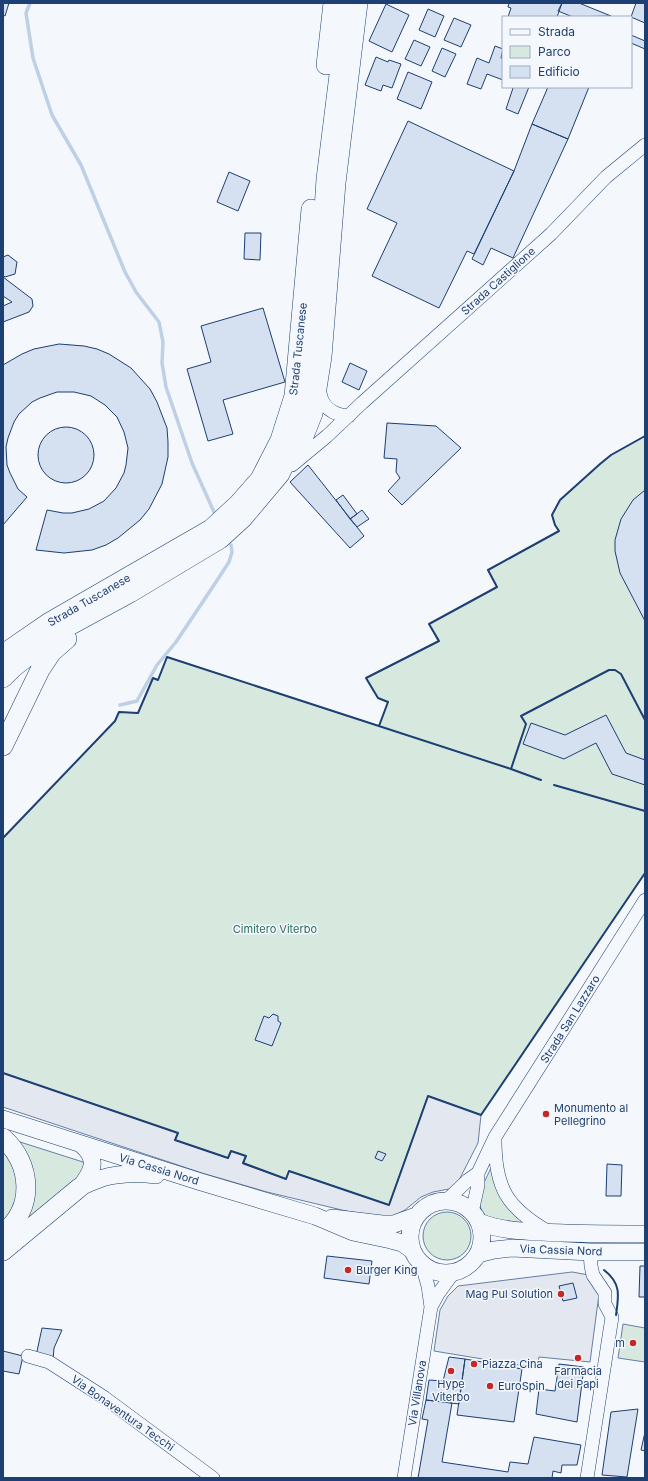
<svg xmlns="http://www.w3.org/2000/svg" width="648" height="1481" font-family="Inter,sans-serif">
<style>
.green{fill:#d7e8df;stroke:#687fa3}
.parking{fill:#e3e8f0;stroke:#687fa3}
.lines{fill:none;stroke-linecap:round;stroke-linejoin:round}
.stream{stroke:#bed0e5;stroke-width:3.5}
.building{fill:#d5e0f0;stroke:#1d3f73}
.minor-casing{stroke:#1d3f73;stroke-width:14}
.major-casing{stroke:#1d3f73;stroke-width:18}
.highway-casing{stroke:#1d3f73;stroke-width:20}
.minor{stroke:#f4f7fb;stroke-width:13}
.major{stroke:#f4f7fb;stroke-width:17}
.highway{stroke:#f4f7fb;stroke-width:19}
.wall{stroke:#1d3f73;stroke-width:2}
.poi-dot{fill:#c62828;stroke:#f4f7fb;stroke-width:1.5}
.labels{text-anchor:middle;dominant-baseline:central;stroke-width:3;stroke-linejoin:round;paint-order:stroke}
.street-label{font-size:11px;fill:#1d3f73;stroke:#f4f7fb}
.park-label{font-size:11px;fill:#2c6c60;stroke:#f4f7fb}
.poi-label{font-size:11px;fill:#1d3f73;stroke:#f4f7fb;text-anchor:start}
</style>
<rect width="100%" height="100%" fill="#f4f7fb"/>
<!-- green -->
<path class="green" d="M645,436V873L481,1115L428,1096L389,1205L289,1171L286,1179L243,1163L245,1156L231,1151L228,1158L175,1140L177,1133L3,1073V838L115,721L119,712L138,713L153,678L158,680L167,657L379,726L388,702L378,698L366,678L438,641L429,624L497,587L488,570L559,531L555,525L552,515L560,500L600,464L611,455Z
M17,1141L83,1162L84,1165V1174L26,1220Z
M3,1147L8,1152L20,1190L3,1227Z
M492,1166L528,1224L487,1218C471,1203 485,1181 492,1166Z
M423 1236a24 24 0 1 1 48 0a24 24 0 1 1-48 0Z
M623,1324L645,1328V1362L618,1358Z"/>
<!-- parking -->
<path class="parking" d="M3,1073L178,1133L175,1140L228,1158L231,1151L246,1156L243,1164L286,1179L289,1171L389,1205L428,1096L481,1115L478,1143L458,1182L449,1189L433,1192L421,1197L405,1210L397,1214L390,1217H379L346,1211L267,1192L202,1173L3,1107Z
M572,1272L589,1275L599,1294L590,1362L539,1357L537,1368L434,1351L440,1310L448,1296L458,1286Z"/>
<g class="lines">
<!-- stream -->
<path class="stream" d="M30,3L26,13L33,58L52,115L81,165L125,272L136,292L159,322L163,342L162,363L166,387L192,463L214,512
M120,705L137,701L157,665L176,642L216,582L229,562L232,552L231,545"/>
</g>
<!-- building -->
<path class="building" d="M3,3H9L5,16L3,15Z
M509,3H562L557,17H508L511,8L508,7Z
M562,3H579L611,16L573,17L558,11Z
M636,3H645V23L631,17Z
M386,4L409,15L392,52L369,41Z
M428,9L444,16L435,37L419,30Z
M454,18L471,25L461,47L444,40Z
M631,35L645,41V49L631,43Z
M414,40L430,47L421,66L405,59Z
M495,46L503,49L501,58L503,59V84L502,83L503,80L487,74L481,89L467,84L477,58L489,63Z
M442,48L456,54L445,77L432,71Z
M376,57L388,62L389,60L401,64L392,88L383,85L381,91L365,85Z
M408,72L432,82L421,109L397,99Z
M511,87H529L518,114L506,109L513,88Z
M548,87H589L568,139L532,124Z
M408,121L514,171L474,254L467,251L439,308L372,276L397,223L367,209Z
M532,124L568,139L513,258L491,248L483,265L472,259L514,171Z
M229,172L250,181L238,211L217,202Z
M245,233H261L260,260L244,259Z
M8,255L17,262L15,274L5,277L3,275V257Z
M3,277L32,299L33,306L29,312L3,322V306L12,302L3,296Z
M263,308L285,382L223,400L233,434L208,441L187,369L211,362L201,326Z
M59,344L84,346L97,349L109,354L131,368L150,389L157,402L167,428L168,442V457L162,484L149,509L140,520L118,538L106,545L92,550L64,553L36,550L47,510L63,513H72L89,509L104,501L116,488L124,473L126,465L128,448L124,432L117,417L105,405L91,396L74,392H57L40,398L32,402L19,414L14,422L8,438L6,447L7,465L10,473L18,489L27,497L3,525V365L22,354L34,349Z
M350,363L367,371L359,390L342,382Z
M387,423L436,426L461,448L402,505L388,491L400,478L396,472L397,459L384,458Z
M38 455a28 28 0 1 1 56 0a28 28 0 1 1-56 0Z
M308,465L364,536L350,548L290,482Z
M645,490V621L620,573L615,551V540L621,519L633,500Z
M343,495L357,514L350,519L336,500Z
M362,510L369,519L357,527L350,519Z
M606,715L626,753L645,760V785L612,774L596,743L564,759L523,744L531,723L565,735Z
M273,1014L278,1016V1021L281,1023L272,1046L255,1040L264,1016L269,1018Z
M378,1151L386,1154L382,1161L375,1158Z
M607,1164L622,1165L621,1196H606Z
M327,1256L372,1261L369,1284L324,1278Z
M640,1266H645V1297H639Z
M573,1283L577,1298L563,1301L559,1286Z
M42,1328L62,1330L54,1348L53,1360L36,1356Z
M3,1351L23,1356L19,1374L3,1371Z
M449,1357L465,1359L459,1404L426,1400L429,1380L443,1381Z
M465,1359L522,1369L514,1422L457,1415Z
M559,1364L584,1367L577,1422L536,1414L539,1389L555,1391Z
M426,1400L452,1403L442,1462L508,1472L510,1462L528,1464L534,1437L581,1445L577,1465H562L561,1473L553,1471L552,1478H418L428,1420L422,1419Z
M638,1409L627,1477L602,1475L611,1412Z
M645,1432V1451L641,1450Z"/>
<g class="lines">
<!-- minor casing -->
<g class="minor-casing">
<path id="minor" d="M320,393C323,408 333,415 349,416
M301,446L306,439L316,414L325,357L339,183L361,3
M292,465L327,436L362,403L551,234L606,177L645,145
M495,1140C495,1188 507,1208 549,1232
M446,1201L468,1180L478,1173
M472,1212L478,1185V1173L495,1137L645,900
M431,1307L438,1294L454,1272
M28,1356L49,1362L105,1398L213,1478
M404,1478L431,1307L428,1286L422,1265
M587,1478L612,1317L605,1304V1293L593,1275L591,1266L590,1252"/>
</g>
<!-- major casing -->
<g class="major-casing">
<path id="major" d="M3,1119L201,1182L315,1216L353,1232L391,1240L402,1243L412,1250
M79,1188C85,1185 91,1182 97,1180C113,1173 140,1173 156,1175
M80,1188C91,1173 100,1160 82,1145
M410 1237a36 36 0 1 1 72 0a36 36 0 1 1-72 0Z
M332,1218L382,1224H394L416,1216
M479,1222C499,1230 519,1231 540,1232C575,1234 610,1234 645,1234
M478,1254L494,1250L512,1248L590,1252H645"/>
</g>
<!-- highway casing -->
<g class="highway-casing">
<path id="highway" d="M326,65L333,3
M3,654L48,623L211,529L238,504L260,479L280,440L294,396L311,209
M3,678L13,668L60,631L130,593L220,539L243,518L280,474L294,444L304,412L314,361L326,179L348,3
M3,746L40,670L52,652L67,639
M3,1138C32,1163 35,1209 3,1233
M3,1251L79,1188"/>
</g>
<!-- minor -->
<use href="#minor" class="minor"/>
<!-- major -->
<use href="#major" class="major"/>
<!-- highway -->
<use href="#highway" class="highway"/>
<!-- wall -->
<path class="wall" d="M379,726L388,702L378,698L366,678L439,641L429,624L497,587L488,570L559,531L555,525L552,515L560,500L600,464L611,455L645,436
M511,769L541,780
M554,785L645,811
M3,838L115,721L119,712L138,713L153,678L158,680L167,657L511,769L526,724L521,716L609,670H615L621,674L645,720
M3,1073L178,1133L175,1140L228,1158L231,1151L246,1156L243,1163L286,1179L289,1171L389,1205L428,1096L481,1115L645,873
M604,1270C621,1283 619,1295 616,1315"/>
</g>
<!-- markers -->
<g class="poi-dot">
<circle cx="546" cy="1114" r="4"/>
<circle cx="348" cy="1270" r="4"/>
<circle cx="561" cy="1294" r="4"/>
<circle cx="633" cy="1343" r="4"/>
<circle cx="578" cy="1358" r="4"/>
<circle cx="474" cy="1364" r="4"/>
<circle cx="451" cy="1371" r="4"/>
<circle cx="490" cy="1386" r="4"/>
</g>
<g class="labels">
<!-- street labels -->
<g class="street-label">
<text transform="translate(498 281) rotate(-42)">Strada Castiglione</text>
<text transform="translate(298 349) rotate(-84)">Strada Tuscanese</text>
<text transform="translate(89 600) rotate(-30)">Strada Tuscanese</text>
<text transform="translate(570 1019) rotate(-58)">Strada San Lazzaro</text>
<text transform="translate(159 1169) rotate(17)">Via Cassia Nord</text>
<text transform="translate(561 1250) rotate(2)">Via Cassia Nord</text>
<text transform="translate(417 1393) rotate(-81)">Via Villanova</text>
<text transform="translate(123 1413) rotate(35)">Via Bonaventura Tecchi</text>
</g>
<!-- park labels -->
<g class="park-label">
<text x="275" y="929">Cimitero Viterbo</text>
</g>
<!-- poi labels -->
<g class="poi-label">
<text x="554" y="1108">Monumento al<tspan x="554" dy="13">Pellegrino</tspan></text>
<text x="356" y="1270">Burger King</text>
<text x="553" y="1294" text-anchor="end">Mag Pul Solution</text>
<text x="625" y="1343" text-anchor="end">m</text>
<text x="482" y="1364">Piazza Cina</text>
<text x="578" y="1371" text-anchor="middle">Farmacia<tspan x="578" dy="13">dei Papi</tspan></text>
<text x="451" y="1384" text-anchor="middle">Hype<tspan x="451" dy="13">Viterbo</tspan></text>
<text x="498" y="1386">EuroSpin</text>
</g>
</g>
<!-- border -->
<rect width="648" height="1481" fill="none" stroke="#1d3f73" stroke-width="8"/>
<!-- legend -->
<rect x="502" y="16" width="130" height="72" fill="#f4f7fb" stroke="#9eadc5"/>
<rect x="510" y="29" width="20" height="6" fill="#f4f7fb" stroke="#9eadc5"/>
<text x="538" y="36" font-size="12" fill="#1d3f73">Strada</text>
<rect x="510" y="46" width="20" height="12" fill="#d7e8df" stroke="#9eadc5"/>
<text x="538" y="56" font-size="12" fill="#1d3f73">Parco</text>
<rect x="510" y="66" width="20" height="12" fill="#d5e0f0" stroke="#9eadc5"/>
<text x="538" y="76" font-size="12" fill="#1d3f73">Edificio</text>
</svg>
